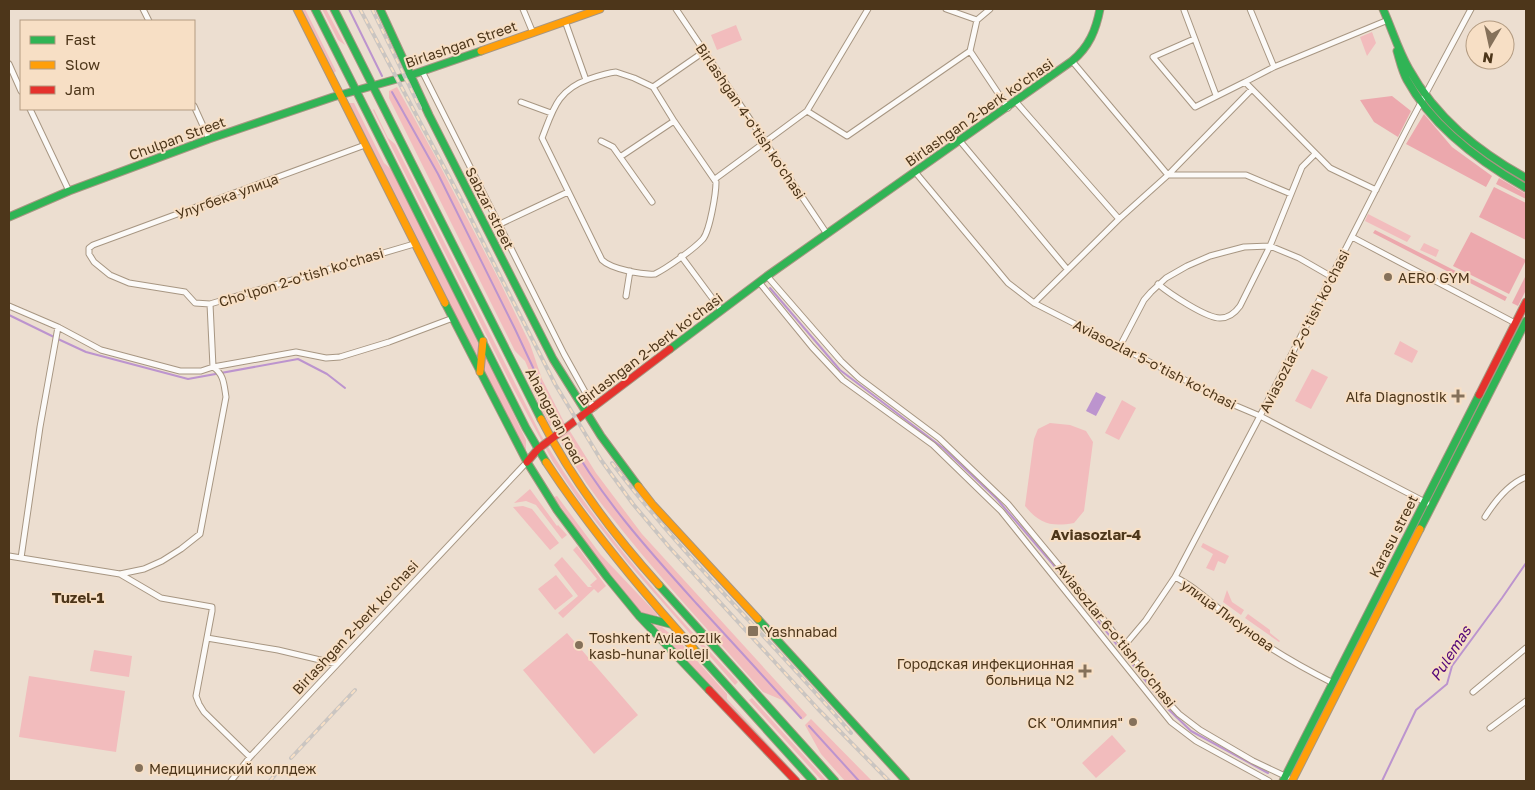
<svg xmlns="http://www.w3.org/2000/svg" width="1535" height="790" font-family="'Golos Text',sans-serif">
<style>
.green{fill:#f2bcbd}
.forest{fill:#eca8ad}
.water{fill:#bc94ce}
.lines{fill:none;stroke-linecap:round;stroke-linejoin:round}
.stream{stroke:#bc94ce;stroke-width:2}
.street-casing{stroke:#a79682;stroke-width:7}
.fast-casing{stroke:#a79682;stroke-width:9}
.slow-casing{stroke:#a79682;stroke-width:9}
.jam-casing{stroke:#a79682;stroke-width:9}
.street{stroke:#fcfaf8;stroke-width:5}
.fast{stroke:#30b455;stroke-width:7}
.slow{stroke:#ff9f0a;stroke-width:7}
.jam{stroke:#e5322d;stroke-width:7}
.rail-casing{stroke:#cac5c1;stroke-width:4}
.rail{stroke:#f7dfc5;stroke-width:2;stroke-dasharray:5.5;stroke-linecap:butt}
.poi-dot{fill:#85715a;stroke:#f7dfc5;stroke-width:2}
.labels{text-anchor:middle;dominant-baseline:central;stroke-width:4;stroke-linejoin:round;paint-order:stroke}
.street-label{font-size:14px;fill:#4d361a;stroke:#f7dfc5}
.poi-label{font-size:14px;fill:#4d361a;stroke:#f7dfc5;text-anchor:start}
.neighbourhood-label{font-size:15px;font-weight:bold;fill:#4d361a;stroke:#f7dfc5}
.water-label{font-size:15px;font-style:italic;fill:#540779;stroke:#f7dfc5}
</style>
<rect width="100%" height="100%" fill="#ecded0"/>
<!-- green -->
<path class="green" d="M301,9H305L336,71L334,73Z
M322,9H326L345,45L338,40Z
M736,25L742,40L717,50L711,35Z
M1372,32L1376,43L1367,56L1360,37Z
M397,87L435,156L499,280L530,344L542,379L565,424L556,428L554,424L550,426L530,385L531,375L525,361L515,351L497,315L389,98V91Z
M349,103H354L384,163L392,170L479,345L476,358Z
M374,109L388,138L395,144L541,435C594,526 666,604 738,682L735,685L628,563L578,499L553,462L512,386L373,110Z
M1368,214L1411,236L1407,242L1365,221Z
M1424,243L1439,250L1436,257L1420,250Z
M1400,341L1418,351L1412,363L1394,354Z
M486,356L526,440V452L483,370Z
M1312,369L1328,377L1311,409L1295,401Z
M1122,400L1136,408L1119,440L1105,433Z
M1050,423L1070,425L1086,431L1093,442L1084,511L1074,523C1051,527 1040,524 1025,506L1034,439L1038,429Z
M568,428L596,473L642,534L807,715L802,720L782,700L763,692C707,628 648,566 597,498C582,478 569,456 556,434Z
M530,489L557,526L558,525L567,535L562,539L536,505L526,501L514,503Z
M557,496L601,555L657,614V616L642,613L590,549L554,497Z
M523,506L532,509L559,543L550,550L513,507Z
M1203,543L1229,556L1225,564L1218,561L1214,571L1206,568L1213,554L1201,547Z
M577,546L606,586L598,593L594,589L563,618L558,613L578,596L554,565L562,557L588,587H592L590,585L597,579L573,550Z
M556,575L573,596L555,610L538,589Z
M1227,590L1232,602L1244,610L1241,615L1223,602Z
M1248,614L1270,630V633L1280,641L1279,642L1245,618Z
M654,625L662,627L681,643L727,694V699L802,781L727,704Z
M567,633L638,715L594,754L523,670Z
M94,650L132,656L129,677L90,671Z
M29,676L125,691L116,752L19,737Z
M752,698L827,781H822L749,700Z
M811,719L872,781H845L821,754L805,725Z
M1112,735L1126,751L1096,778L1082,763Z"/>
<!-- forest -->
<path class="forest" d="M1392,96L1411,111L1398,137L1374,122L1360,100Z
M1424,114L1452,147L1492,176L1486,187L1406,144Z
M1499,178L1526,194V199L1496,184Z
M1494,187L1526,203V240L1479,217Z
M1375,230L1507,297L1505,301L1373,233Z
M1471,232L1526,260L1509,294L1453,266Z
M1526,275V290L1518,306L1512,303Z"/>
<!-- water -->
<path class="water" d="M1096,392L1106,397L1096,416L1086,411Z"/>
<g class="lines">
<!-- stream -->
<path class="stream" d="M349,9L382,76
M392,92L438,174L515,329L558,421
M770,288L840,370L943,448L996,498L1051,562L1167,708L1191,731L1268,773
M9,315L54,337
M58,339L86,352L188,379L298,359L327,374L345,388
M568,438C602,499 650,552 696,603C731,641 766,679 801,718
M809,726L859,781
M1382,781L1416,710L1447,684L1452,666L1502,598L1526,563"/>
<!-- street casing -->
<g class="street-casing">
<path id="street" d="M143,9L149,21
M523,9L533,33
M676,9L827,234
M946,9L977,20
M990,9L977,20L970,51L1008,108
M1250,9L1274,67
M1184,10L1216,95
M565,21L586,80
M1194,39L1153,57L1195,107L1245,82
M1072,61L1168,175L1252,89
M9,64L21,91
M422,71L564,354L594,408
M616,72L634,78L653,87L674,121L716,182C716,193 710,230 703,239C694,249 667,268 655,274C643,275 611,269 602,260L542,138C553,110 557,90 589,79C598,76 607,73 616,72Z
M653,87L705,51
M521,102L551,113
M1016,102L1119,219
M194,106L209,139
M30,109L69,191
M807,111L847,136L970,51
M601,141L613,147L652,202
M960,141L1067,269
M365,145L93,245L89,248V254L94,262L110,275L129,283L185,292L195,303L210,304L414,244
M620,157L674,121
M916,173L1008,283L1034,303L1234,405L1260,416L1427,503
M715,179L807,111L868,9
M1376,190L1330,168L1245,82L1274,67L1388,20
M500,224L568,192
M1352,237L1515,323
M681,256L721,310
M767,276L841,361L859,378L939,438L1008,504L1100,615L1164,698L1179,714L1200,730L1253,761L1287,777
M759,282L812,347L843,380L933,445L1001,511L1171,722L1196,741L1269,781
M1158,284C1170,294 1206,318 1220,318C1229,318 1235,313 1240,306L1270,246L1302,167L1315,154
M626,296L630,271
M1034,303L1119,219L1168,175H1246L1291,194
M9,306L58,327L101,350L180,371H201L213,367L296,352L326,358L340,357L389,342L453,318
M1120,346L1144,300L1151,292L1166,278L1187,266L1210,256L1244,247L1270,246L1299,258L1332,277
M1485,517C1495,501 1508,484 1526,477
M9,556L120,574L144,569L162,561L181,549L200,534L226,397C224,385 224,374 213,367L210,304
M21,558L40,427L58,327
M120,574L161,598L212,607V611L196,696L199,704L204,712L250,757
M1175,577C1201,590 1222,613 1246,631C1273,651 1303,668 1333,683
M207,638L278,650L337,664
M1124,646L1146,620L1175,577L1260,416L1410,123L1471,9
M1473,692L1526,648
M1490,728L1526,701
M231,781L250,757L527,462"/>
</g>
<!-- fast casing -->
<g class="fast-casing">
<path id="fast" d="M315,9L526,428L546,462
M334,9L541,419
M380,9L429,115L553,359L601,436L638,486
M1383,9C1392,29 1398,50 1409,69C1436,118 1478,151 1526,178
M1397,51C1400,61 1402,71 1407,80C1432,126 1482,163 1526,188
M9,217L69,191L209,139L333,97L411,75L481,51
M445,303L527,462L557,510L607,577L639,616L709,690
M670,349L767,276L1072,61C1089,47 1096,30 1100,9
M1420,529L1526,321
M659,585L835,781
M639,616L670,624
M758,619L906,781
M694,649L813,781
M1283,781L1479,395"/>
</g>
<!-- slow casing -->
<g class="slow-casing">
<path id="slow" d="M297,9L445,303
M481,51L600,9
M480,372L483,341
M541,419C572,480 613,534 659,585
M546,462C590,529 641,590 694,649
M638,486L652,504L758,619
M1292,781L1420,529"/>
</g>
<!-- jam casing -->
<g class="jam-casing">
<path id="jam" d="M1479,395L1526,302
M527,462L538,449L670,349
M709,690L796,781"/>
</g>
<!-- street -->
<use href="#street" class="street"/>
<!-- fast -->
<use href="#fast" class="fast"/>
<!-- slow -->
<use href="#slow" class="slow"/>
<!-- jam -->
<use href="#jam" class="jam"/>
<!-- rail casing -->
<g class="rail-casing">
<path id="rail" d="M360,9L462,201L555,384L601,460L633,504L670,548L818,709L889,781
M372,9L420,108
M612,463C685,559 773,642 851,733
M291,758L355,690
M270,781L279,770"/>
</g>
<!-- rail -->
<use href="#rail" class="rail"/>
</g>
<!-- markers -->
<g class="poi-dot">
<circle cx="1388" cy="277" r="5"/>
<path d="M1455.5 388.5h5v5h5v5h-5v5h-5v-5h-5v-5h5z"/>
<rect x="747" y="625" width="12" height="12" rx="2.5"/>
<circle cx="579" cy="645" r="5"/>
<path d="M1082.5 663.5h5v5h5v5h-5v5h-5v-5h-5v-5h5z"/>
<circle cx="1133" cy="722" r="5"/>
<circle cx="139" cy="768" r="5"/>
</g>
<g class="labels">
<!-- street labels -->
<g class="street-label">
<text transform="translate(461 44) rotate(-19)">Birlashgan Street</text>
<text transform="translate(979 112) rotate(-35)">Birlashgan 2-berk ko'chasi</text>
<text transform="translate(751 121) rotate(56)">Birlashgan 4-o'tish ko'chasi</text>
<text transform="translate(177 138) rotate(-20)">Chulpan Street</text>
<text transform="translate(227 196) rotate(-20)">Улугбека улица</text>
<text transform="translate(490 208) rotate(63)">Sabzar street</text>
<text transform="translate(301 277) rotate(-17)">Cho'lpon 2-o'tish ko'chasi</text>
<text transform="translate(1304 331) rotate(-63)">Aviasozlar 2-o'tish ko'chasi</text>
<text transform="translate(650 349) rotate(-37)">Birlashgan 2-berk ko'chasi</text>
<text transform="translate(1155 364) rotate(27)">Aviasozlar 5-o'tish ko'chasi</text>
<text transform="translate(555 416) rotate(62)">Ahangaran road</text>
<text transform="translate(1393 536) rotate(-63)">Karasu street</text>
<text transform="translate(1228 615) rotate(36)">улица Лисунова</text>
<text transform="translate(355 627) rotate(-47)">Birlashgan 2-berk ko'chasi</text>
<text transform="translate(1116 635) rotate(51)">Aviasozlar 6-o'tish ko'chasi</text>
</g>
<!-- poi labels -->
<g class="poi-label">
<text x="1398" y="277">AERO GYM</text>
<text x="1447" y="396" text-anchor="end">Alfa Diagnostik</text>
<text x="764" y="631">Yashnabad</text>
<text x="589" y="637">Toshkent Aviasozlik<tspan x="589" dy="16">kasb-hunar kolleji</tspan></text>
<text x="1074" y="663" text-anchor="end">Городская инфекционная<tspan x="1074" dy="16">больница N2</tspan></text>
<text x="1123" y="722" text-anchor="end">СК "Олимпия"</text>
<text x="149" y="768">Медициниский коллдеж</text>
</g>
<!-- neighbourhood labels -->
<g class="neighbourhood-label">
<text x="1096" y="534">Aviasozlar-4</text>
<text x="78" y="597">Tuzel-1</text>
</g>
<!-- water labels -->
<g class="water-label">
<text transform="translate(1450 653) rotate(-57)">Pulemas</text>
</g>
</g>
<!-- border -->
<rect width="1535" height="790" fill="none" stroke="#4d361a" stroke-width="20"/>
<!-- legend -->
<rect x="20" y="20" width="175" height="90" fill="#f7dfc5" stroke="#b39b81"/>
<rect x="30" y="36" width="25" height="8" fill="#30b455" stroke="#b39b81"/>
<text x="65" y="45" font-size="15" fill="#4d361a">Fast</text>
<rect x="30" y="61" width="25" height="8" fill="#ff9f0a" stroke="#b39b81"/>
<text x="65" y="70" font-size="15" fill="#4d361a">Slow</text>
<rect x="30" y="86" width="25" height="8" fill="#e5322d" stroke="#b39b81"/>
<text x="65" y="95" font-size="15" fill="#4d361a">Jam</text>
<!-- north arrow -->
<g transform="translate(1490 45) rotate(189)"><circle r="24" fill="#f7dfc5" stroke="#b39b81"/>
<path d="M0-4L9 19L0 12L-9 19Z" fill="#85715a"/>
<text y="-8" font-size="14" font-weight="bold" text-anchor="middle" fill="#4d361a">N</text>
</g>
</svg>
